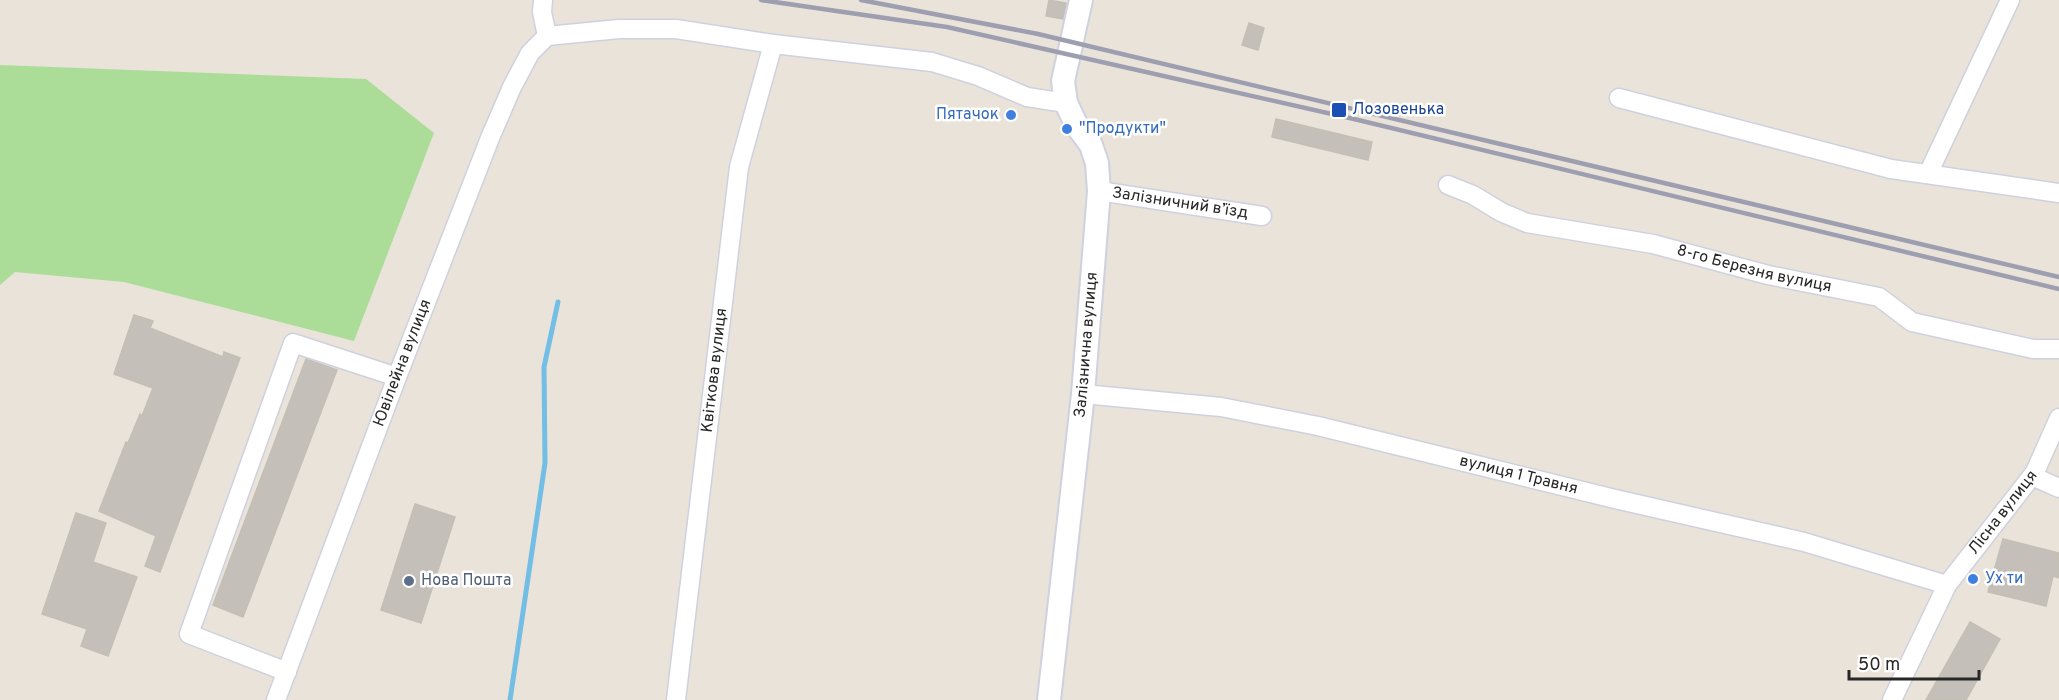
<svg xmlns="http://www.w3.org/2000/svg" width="2059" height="700" font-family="Overpass,sans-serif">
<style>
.green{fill:#abdd99}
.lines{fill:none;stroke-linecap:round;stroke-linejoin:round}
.stream{stroke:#72bee5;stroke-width:5}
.building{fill:#c4c0b9;stroke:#c4bfb4;stroke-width:1.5}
.minor-casing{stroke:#cfd1df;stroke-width:21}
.tertiary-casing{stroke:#cfd1df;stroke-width:26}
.minor{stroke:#fff;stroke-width:18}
.tertiary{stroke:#fff;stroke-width:22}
.rail{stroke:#9d9eb0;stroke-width:4.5}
.transit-dot{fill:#1a4fb4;stroke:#fff;stroke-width:2}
.shop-dot{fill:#3f7fe0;stroke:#fff;stroke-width:2}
.service-dot{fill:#5c6f8a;stroke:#fff;stroke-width:2}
.labels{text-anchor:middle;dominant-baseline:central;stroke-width:5;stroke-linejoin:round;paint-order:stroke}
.transit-label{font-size:16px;fill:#164399;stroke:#fff;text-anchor:start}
.shop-label{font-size:16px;fill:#366cbe;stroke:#fff;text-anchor:start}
.street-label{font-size:16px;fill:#272727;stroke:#fff}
.service-label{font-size:16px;fill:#4e5e75;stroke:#fff;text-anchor:start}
</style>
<rect width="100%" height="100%" fill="#e9e3d9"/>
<!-- green -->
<path class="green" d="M0,65L366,79L434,133L354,341L124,282L15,272L0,285Z"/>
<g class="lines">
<!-- stream -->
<path class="stream" d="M510,700L545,463L544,367L558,302"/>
</g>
<!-- building -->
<path class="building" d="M1049,0L1066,3L1063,19L1046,16Z
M1249,23L1264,28L1258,50L1242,45Z
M1276,119L1372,142L1368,160L1272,137Z
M134,315L153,321L150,328L223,357L224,352L240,358L160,572L145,566L156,536L99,511L126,442L128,443L140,414L142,416L153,388L114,374Z
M306,359L337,370L243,617L213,605Z
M415,504L455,517L421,623L381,610Z
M76,513L106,523L93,562L137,577L108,656L81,646L87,629L42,614Z
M2003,539L2059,553V578L2053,576L2046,606L1988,592Z
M1970,622L2000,639L1966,700H1926Z"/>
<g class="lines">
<!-- minor casing -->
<g class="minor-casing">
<g id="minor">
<path d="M543,0L542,12L547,36"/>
<path d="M547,36L619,29H676L773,44L932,62L978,76L1027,97L1066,103"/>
<path d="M1619,98L1891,169L2059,193"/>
<path d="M1928,174L2010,0"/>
<path id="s1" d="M1448,185L1473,195L1501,212L1527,223L1653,244L1768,275L1879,297L1912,322L2033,349H2059"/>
<path id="s2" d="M1099,191L1262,216"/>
<path id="s3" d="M1083,394L1221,407L1318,426L1615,499L1804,542L1947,585"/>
<path d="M2032,476L2059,488"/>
<path d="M287,672L189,634L293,343L397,377"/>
<path id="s4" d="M276,700L397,377L490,138L512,87L530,53L547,36"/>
<path id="s5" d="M676,700L739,167L773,44"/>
<path id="s6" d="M1892,700L1947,585L2035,472L2059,418"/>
</g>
</g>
<!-- tertiary casing -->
<g class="tertiary-casing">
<g id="tertiary">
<path id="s7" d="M1049,700L1083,394L1099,191L1097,163L1091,145L1077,126L1066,103L1063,81L1081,0"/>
</g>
</g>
<!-- minor -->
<use href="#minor" class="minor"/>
<!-- tertiary -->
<use href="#tertiary" class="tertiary"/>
<!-- rail -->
<path class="rail" d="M761,0L947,27L1354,119L2059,289
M861,0L1038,34L2059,277"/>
</g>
<!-- markers -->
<rect class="transit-dot" x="1331" y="102" width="16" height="16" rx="3"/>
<g class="shop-dot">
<circle cx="1011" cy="115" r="6"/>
<circle cx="1067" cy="129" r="6"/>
<circle cx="1973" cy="579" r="6"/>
</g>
<circle class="service-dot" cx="409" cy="581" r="6"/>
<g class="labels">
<!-- transit labels -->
<g class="transit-label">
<text x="1352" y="110">Лозовенька</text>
</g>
<!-- shop labels -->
<g class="shop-label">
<text x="999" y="115" text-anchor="end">Пятачок</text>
<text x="1079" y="129">"Продукти"</text>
<text x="1985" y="579">Ух ти</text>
</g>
<!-- street labels -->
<g class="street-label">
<text stroke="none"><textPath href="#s2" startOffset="82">Залізничний в’їзд</textPath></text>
<text stroke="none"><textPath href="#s1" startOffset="320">8-го Березня вулиця</textPath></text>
<text stroke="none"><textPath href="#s7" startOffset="357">Залізнична вулиця</textPath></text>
<text stroke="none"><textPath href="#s4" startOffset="360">Ювілейна вулиця</textPath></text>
<text stroke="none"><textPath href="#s5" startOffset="332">Квіткова вулиця</textPath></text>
<text stroke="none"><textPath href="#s3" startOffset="444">вулиця 1 Травня</textPath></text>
<text stroke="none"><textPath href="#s6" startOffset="219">Лісна вулиця</textPath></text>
</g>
<!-- service labels -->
<g class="service-label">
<text x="421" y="581">Нова Пошта</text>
</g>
</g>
<!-- scale -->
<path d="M1849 670v9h130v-9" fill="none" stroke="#272727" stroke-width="3"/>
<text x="1858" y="670" font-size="18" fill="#272727" stroke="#ffffff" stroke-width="4.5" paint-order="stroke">50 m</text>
</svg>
